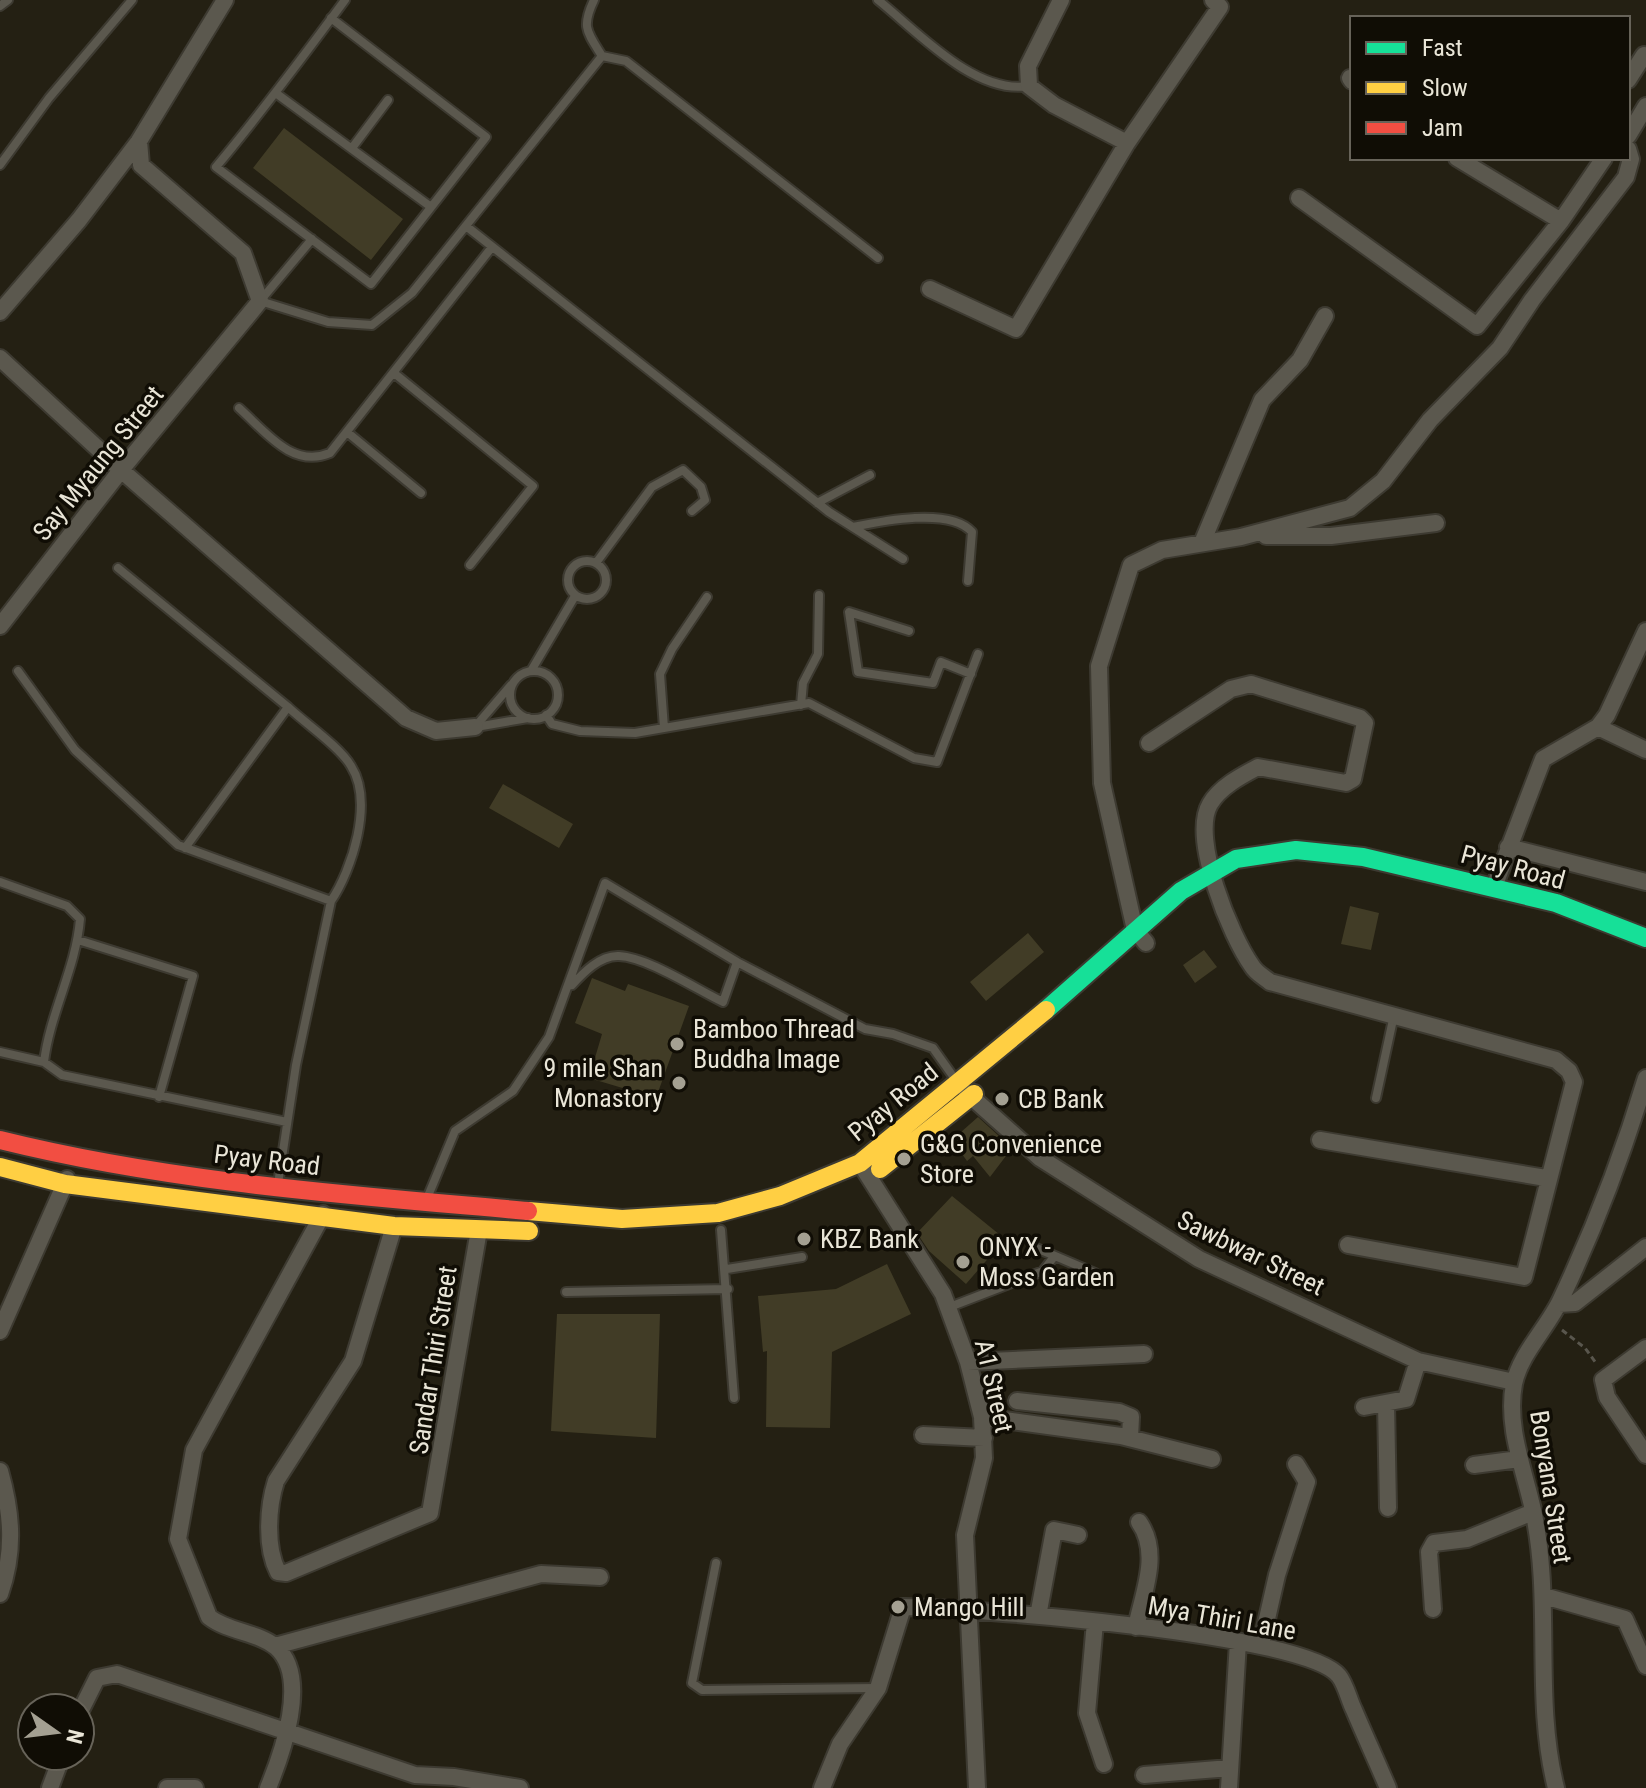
<svg xmlns="http://www.w3.org/2000/svg" width="1646" height="1788" font-family="'Roboto Condensed',sans-serif">
<style>
.building{fill:#413c26}
.lines{fill:none;stroke-linecap:round;stroke-linejoin:round}
.lane-casing{stroke:#3d3a31;stroke-width:12}
.street-casing{stroke:#3d3a31;stroke-width:20}
.fast-casing{stroke:#3d3a31;stroke-width:22}
.slow-casing{stroke:#3d3a31;stroke-width:22}
.jam-casing{stroke:#3d3a31;stroke-width:22}
.path{stroke:#59564d;stroke-width:3;stroke-dasharray:6 4;stroke-linecap:butt}
.lane{stroke:#5b584e;stroke-width:8}
.street{stroke:#5b584e;stroke-width:16}
.fast{stroke:#16e098;stroke-width:18}
.slow{stroke:#ffcf43;stroke-width:18}
.jam{stroke:#f24e42;stroke-width:18}
.poi-dot{fill:#a4a092;stroke:#100d05;stroke-width:3}
.labels{text-anchor:middle;dominant-baseline:central;stroke-width:7;stroke-linejoin:round;paint-order:stroke}
.street-label{font-size:26px;fill:#e9e5d7;stroke:#100d05}
.poi-label{font-size:26px;fill:#e9e5d7;stroke:#100d05;text-anchor:start}
</style>
<rect width="100%" height="100%" fill="#242013"/>
<!-- building -->
<path class="building" d="M284,128L403,219L371,260L253,168Z
M503,784L573,824L559,848L489,808Z
M1350,906L1379,913L1371,950L1341,944Z
M1028,933L1044,952L986,1001L970,982Z
M1204,950L1217,967L1195,983L1183,965Z
M592,978L625,991L628,984L689,1006L656,1098L589,1078L602,1034L575,1023Z
M978,1117L1012,1148L990,1177L973,1156L967,1161L952,1140Z
M952,1196L1005,1239L966,1284L929,1251L917,1233Z
M887,1264L911,1314L832,1352L830,1428L766,1427L767,1351L763,1352L758,1296L836,1289Z
M557,1314H660L656,1438L551,1431Z"/>
<g class="lines">
<!-- lane casing -->
<g class="lane-casing">
<path id="lane" d="M594,0C581,27 587,32 602,56L626,61L878,258
M878,0C918,32 975,95 1029,86
M0,6L8,0
M331,18L486,137L371,284L216,167C261,113 303,57 345,0
M277,94L431,207
M352,148L388,100
M0,165L49,98L132,0
M466,226L829,512L903,559
M312,239L260,301L328,322L372,325L412,293L602,56
M394,373L533,486L470,565
M239,408C265,431 292,469 330,453L492,247
M347,432L421,493
M817,503L870,475
M853,527C882,521 950,507 972,532L968,581
M568 580a19 19 0 1 1 38 0a19 19 0 1 1-38 0Z
M596,563L652,487L683,470L701,487L705,500L692,511
M118,568L288,707L185,848
M909,631L849,612L858,672L933,683L941,662L971,674
M18,671L75,750L178,845L331,901L296,1065L278,1184
M531,671L575,596
M510 695a24 24 0 1 1 48 0a24 24 0 1 1-48 0Z
M801,705L803,683L818,654L819,595
M288,707C305,723 340,747 351,766C374,802 352,870 331,901
M546,715L552,724L580,731L635,733L809,703L914,758L937,762L978,654
M475,727L511,685
M476,727L528,718
M664,728L660,674L672,649L707,597
M0,882L67,906L80,919C76,968 50,1013 44,1062
M78,940L193,976L159,1097
M572,985C583,973 600,955 619,956C647,957 696,989 723,1002L737,962L865,1029L893,1034L933,1048L955,1079
M0,1052L44,1062L62,1075L287,1122
M1376,1098L1394,1015
M428,1196L455,1131L513,1091L549,1037L605,883L737,962
M721,1230L734,1398
M1034,1247L1095,1273
M727,1269L802,1257
M566,1292L728,1289
M947,1308L1043,1271L1053,1258
M716,1563L692,1683L702,1690L877,1688"/>
</g>
<!-- street casing -->
<g class="street-casing">
<path id="street" d="M1061,0L1028,66L1029,86L1054,105L1127,143L1220,7L1213,0
M1350,78L1352,81
M1628,80L1644,55
M1628,136L1646,106
M1457,158L1561,221
M1299,198L1477,326L1561,221L1604,158
M930,289L1016,329L1127,143
M0,312L79,220L139,141
M0,358L121,470L406,718L436,731L475,727
M1266,536H1331L1436,523
M1202,543L1262,400L1300,360L1325,316
M0,626L121,470L260,301L243,253L141,165L139,141L225,0
M1598,727L1646,750
M1149,743L1231,689L1251,684L1360,718L1365,723L1353,779L1346,783L1258,767C1241,776 1220,787 1210,804C1190,838 1231,937 1252,966C1256,973 1264,977 1270,982L1556,1060L1569,1071L1574,1082L1524,1277L1348,1245
M1508,847L1646,882
M1494,887L1543,759L1598,727L1607,715L1646,631
M1146,943L1135,930L1102,783L1099,666L1131,565L1162,550L1241,537L1350,508L1383,481L1430,420L1500,348L1532,300L1626,177L1631,159L1628,149
M967,1093L1040,1158L1199,1259L1418,1361L1514,1382
M1320,1140L1546,1178
M860,1163L943,1294L968,1362L982,1417L984,1458L965,1535L977,1788
M394,1226L353,1361L276,1481C268,1506 265,1547 278,1572L286,1573L430,1513L479,1230
M1559,1304L1575,1303L1646,1247
M0,1331L67,1179
M1646,1348L1603,1380L1607,1397L1646,1455
M968,1362L1144,1354
M1017,1401L1119,1412L1131,1417L1130,1438
M1386,1403L1388,1508
M1364,1407L1406,1399L1418,1361
M982,1417L1121,1436L1212,1459
M923,1435L984,1438
M1474,1465L1519,1459
M0,1471C12,1514 15,1551 0,1594
M1544,1596L1625,1619L1646,1666
M1433,1609L1429,1552L1434,1543L1467,1539L1533,1512
M1038,1616L1054,1530L1078,1535
M1095,1622L1087,1713L1104,1764
M1136,1627C1143,1593 1161,1553 1139,1522
M1261,1645L1277,1575L1307,1482L1296,1464
M275,1646L541,1574L600,1577
M80,1712L97,1678L117,1674L415,1775L454,1777L520,1788
M1144,1775L1230,1768
M50,1788L62,1756
M167,1788H195
M268,1788C282,1754 310,1677 276,1647C258,1632 228,1632 209,1617L178,1539L194,1450L323,1214
M822,1788L840,1744L878,1688L903,1607C969,1608 1306,1633 1339,1676C1346,1685 1349,1700 1354,1710C1365,1736 1377,1762 1388,1788
M1229,1788L1238,1642
M1556,1788C1533,1697 1553,1601 1533,1510C1524,1469 1506,1426 1514,1384C1520,1354 1548,1327 1561,1299C1595,1227 1623,1154 1646,1078"/>
</g>
<!-- fast casing -->
<g class="fast-casing">
<path id="fast" d="M1046,1010L1181,891L1236,859L1296,850L1363,857L1556,903L1646,938"/>
</g>
<!-- slow casing -->
<g class="slow-casing">
<path id="slow" d="M0,1167L65,1184L394,1226L529,1231
M880,1169L974,1094
M528,1211L622,1219L718,1213L780,1196L860,1163L1046,1010"/>
</g>
<!-- jam casing -->
<g class="jam-casing">
<path id="jam" d="M0,1140C173,1183 351,1195 528,1211"/>
</g>
<!-- path -->
<path class="path" d="M1562,1330L1585,1348L1596,1363"/>
<!-- lane -->
<use href="#lane" class="lane"/>
<!-- street -->
<use href="#street" class="street"/>
<!-- fast -->
<use href="#fast" class="fast"/>
<!-- slow -->
<use href="#slow" class="slow"/>
<!-- jam -->
<use href="#jam" class="jam"/>
</g>
<!-- markers -->
<g class="poi-dot">
<circle cx="677" cy="1044" r="8"/>
<circle cx="679" cy="1083" r="8"/>
<circle cx="1002" cy="1099" r="8"/>
<circle cx="904" cy="1159" r="8"/>
<circle cx="804" cy="1239" r="8"/>
<circle cx="963" cy="1262" r="8"/>
<circle cx="898" cy="1607" r="8"/>
</g>
<g class="labels">
<!-- street labels -->
<g class="street-label">
<text transform="translate(98 463) rotate(-51)">Say Myaung Street</text>
<text transform="translate(1513 867) rotate(15)">Pyay Road</text>
<text transform="translate(893 1102) rotate(-39)">Pyay Road</text>
<text transform="translate(267 1160) rotate(7)">Pyay Road</text>
<text transform="translate(1251 1253) rotate(26)">Sawbwar Street</text>
<text transform="translate(433 1360) rotate(-81)">Sandar Thiri Street</text>
<text transform="translate(994 1386) rotate(77)">A1 Street</text>
<text transform="translate(1551 1487) rotate(81)">Bonyana Street</text>
<text transform="translate(1222 1618) rotate(10)">Mya Thiri Lane</text>
</g>
<!-- poi labels -->
<g class="poi-label">
<text x="693" y="1029">Bamboo Thread<tspan x="693" dy="30">Buddha Image</tspan></text>
<text x="663" y="1068" text-anchor="end">9 mile Shan<tspan x="663" dy="30">Monastory</tspan></text>
<text x="1018" y="1099">CB Bank</text>
<text x="920" y="1144">G&amp;G Convenience<tspan x="920" dy="30">Store</tspan></text>
<text x="820" y="1239">KBZ Bank</text>
<text x="979" y="1247">ONYX -<tspan x="979" dy="30">Moss Garden</tspan></text>
<text x="914" y="1607">Mango Hill</text>
</g>
</g>
<!-- legend -->
<rect x="1350" y="16" width="280" height="144" fill="#100d05" stroke="#676359" stroke-width="2"/>
<rect x="1366" y="42" width="40" height="12" fill="#16e098" stroke="#676359" stroke-width="2"/>
<text x="1422" y="56" font-size="24" fill="#e9e5d7">Fast</text>
<rect x="1366" y="82" width="40" height="12" fill="#ffcf43" stroke="#676359" stroke-width="2"/>
<text x="1422" y="96" font-size="24" fill="#e9e5d7">Slow</text>
<rect x="1366" y="122" width="40" height="12" fill="#f24e42" stroke="#676359" stroke-width="2"/>
<text x="1422" y="136" font-size="24" fill="#e9e5d7">Jam</text>
<!-- north arrow -->
<g transform="translate(56 1732) rotate(104)"><circle r="38" fill="#100d05" stroke="#676359" stroke-width="2"/>
<path d="M0-6L14 30L0 20L-14 30Z" fill="#a4a092"/>
<text y="-12" font-size="22" font-weight="bold" text-anchor="middle" fill="#e9e5d7">N</text>
</g>
</svg>
